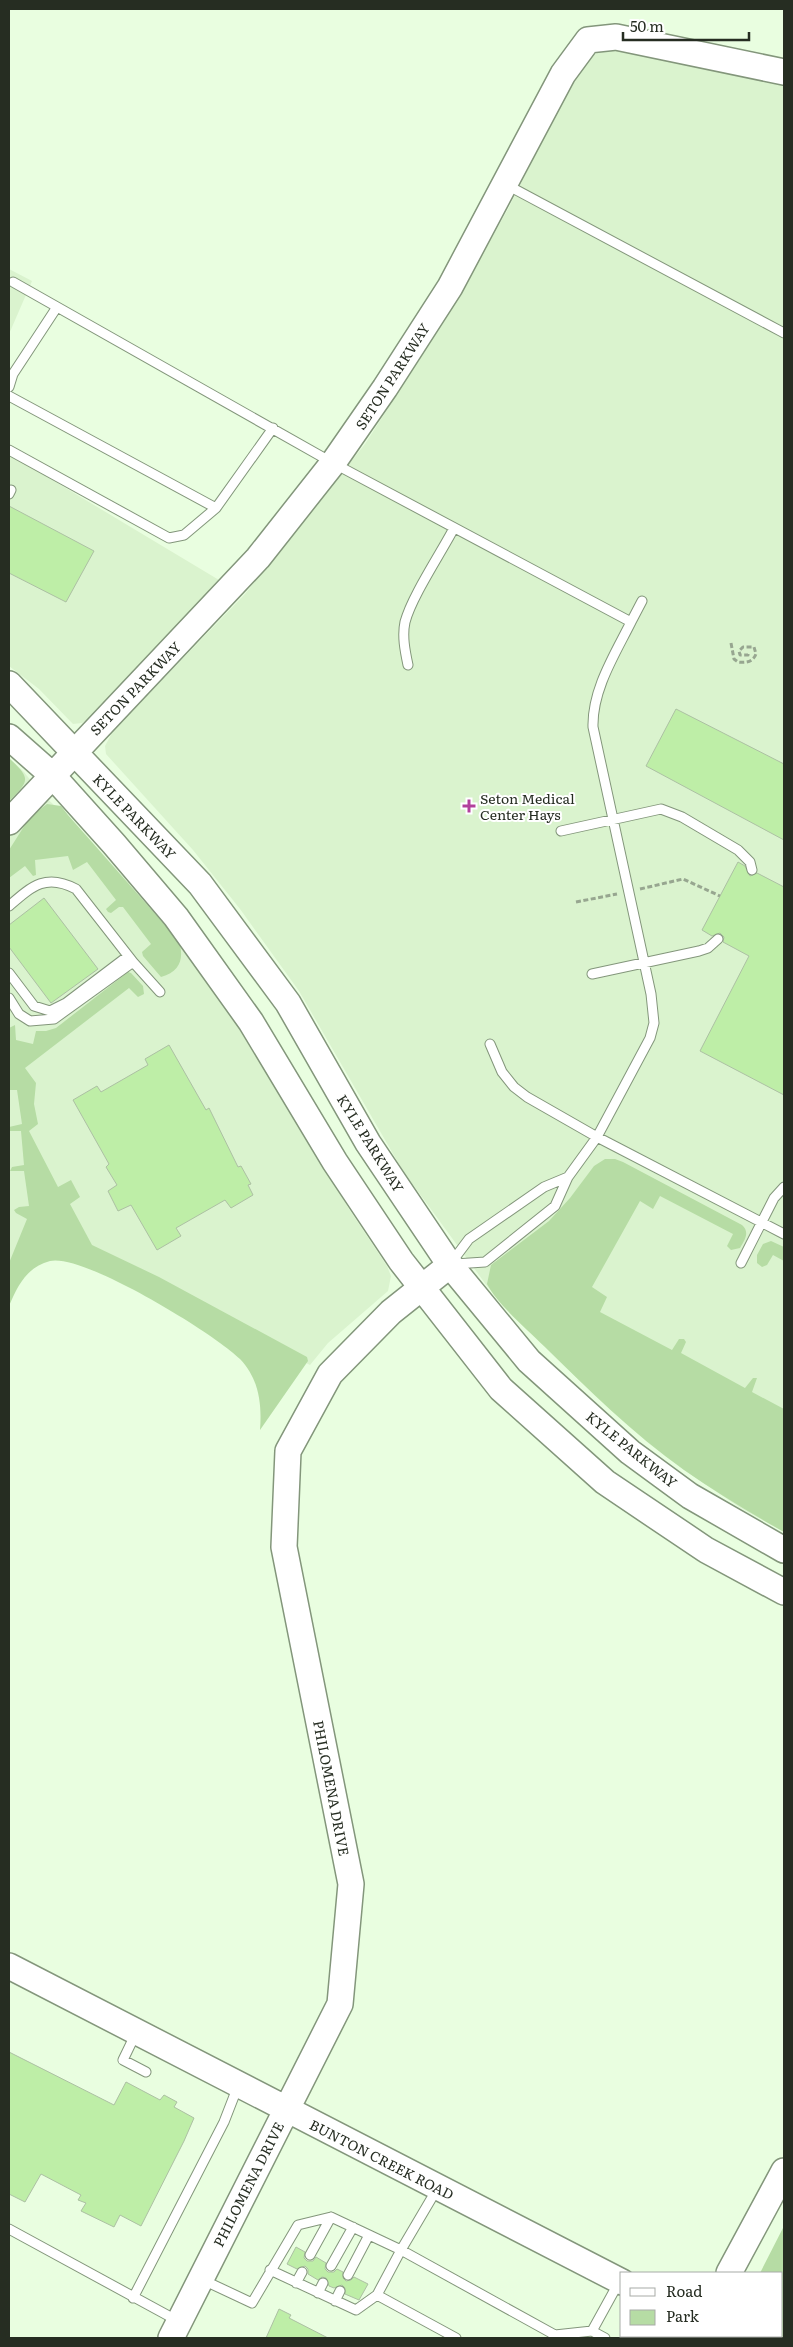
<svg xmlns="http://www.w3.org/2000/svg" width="793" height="2347" font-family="Literata,serif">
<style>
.built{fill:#daf3ce}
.green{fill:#b6dca4}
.building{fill:#beeea7;stroke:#acc0a3}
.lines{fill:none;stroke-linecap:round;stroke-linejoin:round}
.lane-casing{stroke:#83967b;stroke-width:11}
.secondary-casing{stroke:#83967b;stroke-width:28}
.path{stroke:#97a690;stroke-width:3;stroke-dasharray:5 2.5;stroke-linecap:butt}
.lane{stroke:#fff;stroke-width:9}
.secondary{stroke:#fff;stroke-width:25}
.poi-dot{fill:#b2409c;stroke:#fff;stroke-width:2}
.labels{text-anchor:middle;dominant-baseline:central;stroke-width:4;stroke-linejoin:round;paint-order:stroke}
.street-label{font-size:14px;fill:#262d22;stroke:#fff}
.poi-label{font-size:14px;fill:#262d22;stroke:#fff;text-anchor:start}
</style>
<rect width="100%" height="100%" fill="#e9fee0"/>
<!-- built -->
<path class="built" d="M607,48L630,49L784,82V1532L739,1507L683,1469L632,1427L580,1381L522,1325L487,1286L403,1171L299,991L240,909L193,850L106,754L105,746L113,731L245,594L365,444L447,317L508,209L578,70L588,58Z
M9,269L32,281L9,334Z
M9,454L219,580L93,716L82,723L73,724L39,689L9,666Z
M9,758L24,772L39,791L86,835L177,938L259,1056L349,1209L387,1266L391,1276L388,1291L328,1343L310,1365L32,1225L9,1271Z"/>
<!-- green -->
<path class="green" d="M9,758C30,778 31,780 9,801Z
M47,804L61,806L68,815L179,941C184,958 181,971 161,977L143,956L142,952L151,944L123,907H119L111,913L108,912L106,909L116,900L87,862L73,870L68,856L35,860L36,875L33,876L25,866L9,878V850L30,817Z
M128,972L131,973L143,986L144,994L138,997L129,988L25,1068L36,1083L34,1104L38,1124L29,1131L58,1187L71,1180L80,1197L70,1204L92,1245L159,1277L307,1357L308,1361L260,1430C262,1404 259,1379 240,1359C215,1334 83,1253 50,1261C27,1267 18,1285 9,1306V1263L27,1219L16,1213L14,1210L19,1207L29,1206L24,1171H10L12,1167L24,1165L21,1131H9V1127L22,1124L17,1090H9V1028L15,1025L16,1040L33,1044L36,1031H46L56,1028Z
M605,1159H615L623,1162L742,1225C750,1232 745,1240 740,1248L731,1250L727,1246L733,1234L660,1196L653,1209L640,1201L592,1287L607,1297L600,1312L672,1350L679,1339H684L686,1342L681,1353L745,1388L753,1378H757L752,1392L784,1409V1532C750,1513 716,1492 684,1470C633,1434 588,1389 544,1346C526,1328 498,1305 487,1284L491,1265L549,1221L570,1198L594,1166Z
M771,1241L784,1247V1261L773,1255L767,1265L762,1267L757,1263V1255L763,1244Z
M784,2226V2338H769L764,2336H782V2273H760Z"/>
<!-- building -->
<path class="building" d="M9,506L94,551L66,602L9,573Z
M676,709L784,764V840L646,766Z
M738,862L745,866L750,876L757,873L784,887V1095L700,1051L749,956L723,942L724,937L720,933L712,936L702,930Z
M44,898L98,969L51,1003L9,947V925Z
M169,1045L206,1110L209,1108L238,1167L241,1166L251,1184L248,1185L253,1195L231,1208L225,1200L176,1228L181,1236L157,1250L131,1205L118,1211L108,1191L117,1185L106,1167L109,1164L73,1100L97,1086L101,1092L148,1065L145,1059Z
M9,2052L114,2105L126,2082L160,2100L164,2095L177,2102L174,2107L194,2118L184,2141L141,2226L120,2215L114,2227L81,2211L86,2203L78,2200L81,2195L41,2174L25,2202L9,2194Z
M296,2247L305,2252L304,2258L307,2261H313L316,2257L326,2263L325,2269L328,2272H334L337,2269L343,2272V2278L346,2281L351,2280L354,2277L368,2284L359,2300L345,2294V2288L342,2285L334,2288L329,2286L326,2278L322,2277L318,2280L308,2274V2269L305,2266L297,2269L287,2264Z
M279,2309L291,2315L289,2318L328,2338H266Z"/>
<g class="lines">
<!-- lane casing -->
<g class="lane-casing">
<path id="lane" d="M505,184L784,333
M13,282L333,463L631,622C615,654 592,690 593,727L651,994L654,1023L650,1038L597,1137L568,1177L555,1206L485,1262L455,1264
M9,387L13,374L57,307
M9,396L216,508L273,428
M9,450L169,538L184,535L216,508
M9,494L11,490
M631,622L642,601
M408,665C405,651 402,636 405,622C412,596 441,553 454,528
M561,831L661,809L682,817L738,850L750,862L752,870
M9,906C32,886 46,873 76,889L133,962L54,1019L30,1021L19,1014L9,998
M133,962L160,992
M9,973L34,1006L50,1011L66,1003L128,956
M592,974L699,951L708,948L718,939
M490,1044L502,1072L514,1087L527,1097L597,1137L784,1234
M451,1263L469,1239L544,1187L568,1177
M741,1263L774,1198L784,1187
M136,2033L123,2060L146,2072
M9,2229L178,2321
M310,2255L331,2217
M331,2266L353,2227
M270,2270L356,2310L377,2295L401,2250L555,2335L553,2338
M348,2275L369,2235
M203,2280L252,2303L298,2225L331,2217L401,2250L437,2189
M296,2283L302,2272
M318,2293L323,2283
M377,2295L456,2338
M133,2298L224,2122L238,2086
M335,2301L340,2291
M555,2335L592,2331
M605,2338L592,2331L619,2282"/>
</g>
<!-- secondary casing -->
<g class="secondary-casing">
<path id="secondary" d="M9,684L200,884L288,1003L368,1143L450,1265L529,1361L630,1452L690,1496L784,1550
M9,737L52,775L114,844L176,917L251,1022L335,1162L401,1261L501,1389L605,1482L706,1550L784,1592
M9,822L258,558L333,463L385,388L450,287L563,74L588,40L616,37L784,72
M9,1966L622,2282
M729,2273L784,2171
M726,2336L731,2338
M171,2338L340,2004L351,1884L284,1547L288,1451L330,1374L391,1312L450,1265"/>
</g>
<!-- path -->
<path class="path" d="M731,643L734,659L738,662C746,663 753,662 756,654L754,647H743L739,651L740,655H748V654
M640,889L683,879L720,896
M576,902L617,894"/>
<!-- lane -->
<use href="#lane" class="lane"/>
<!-- secondary -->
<use href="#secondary" class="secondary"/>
</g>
<!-- markers -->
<path class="poi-dot" d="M466.5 798.5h5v5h5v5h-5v5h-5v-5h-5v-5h5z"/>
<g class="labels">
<!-- street labels -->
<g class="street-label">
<text transform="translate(392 376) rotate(-57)">SETON PARKWAY</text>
<text transform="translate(135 688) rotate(-46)">SETON PARKWAY</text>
<text transform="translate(135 816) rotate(46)">KYLE PARKWAY</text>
<text transform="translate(371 1143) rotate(58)">KYLE PARKWAY</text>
<text transform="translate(632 1449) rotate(39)">KYLE PARKWAY</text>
<text transform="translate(332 1788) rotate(79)">PHILOMENA DRIVE</text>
<text transform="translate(382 2159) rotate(27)">BUNTON CREEK ROAD</text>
<text transform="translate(248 2184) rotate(-63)">PHILOMENA DRIVE</text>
</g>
<!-- poi labels -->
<g class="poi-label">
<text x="480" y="798">Seton Medical<tspan x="480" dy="16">Center Hays</tspan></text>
</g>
</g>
<!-- border -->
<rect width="793" height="2347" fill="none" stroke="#262d22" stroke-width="20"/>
<!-- legend -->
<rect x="620" y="2272" width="162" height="65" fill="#ffffff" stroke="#a8aba7"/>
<rect x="630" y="2288" width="25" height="8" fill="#ffffff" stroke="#a8aba7"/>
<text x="666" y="2297" font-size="15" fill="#262d22">Road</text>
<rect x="630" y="2310" width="25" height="15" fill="#b6dca4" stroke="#a8aba7"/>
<text x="666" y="2322" font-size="15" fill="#262d22">Park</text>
<!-- scale -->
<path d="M623 32v8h126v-8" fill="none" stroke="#262d22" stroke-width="2.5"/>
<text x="630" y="32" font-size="15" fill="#262d22" stroke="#ffffff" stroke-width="4" paint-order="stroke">50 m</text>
</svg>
